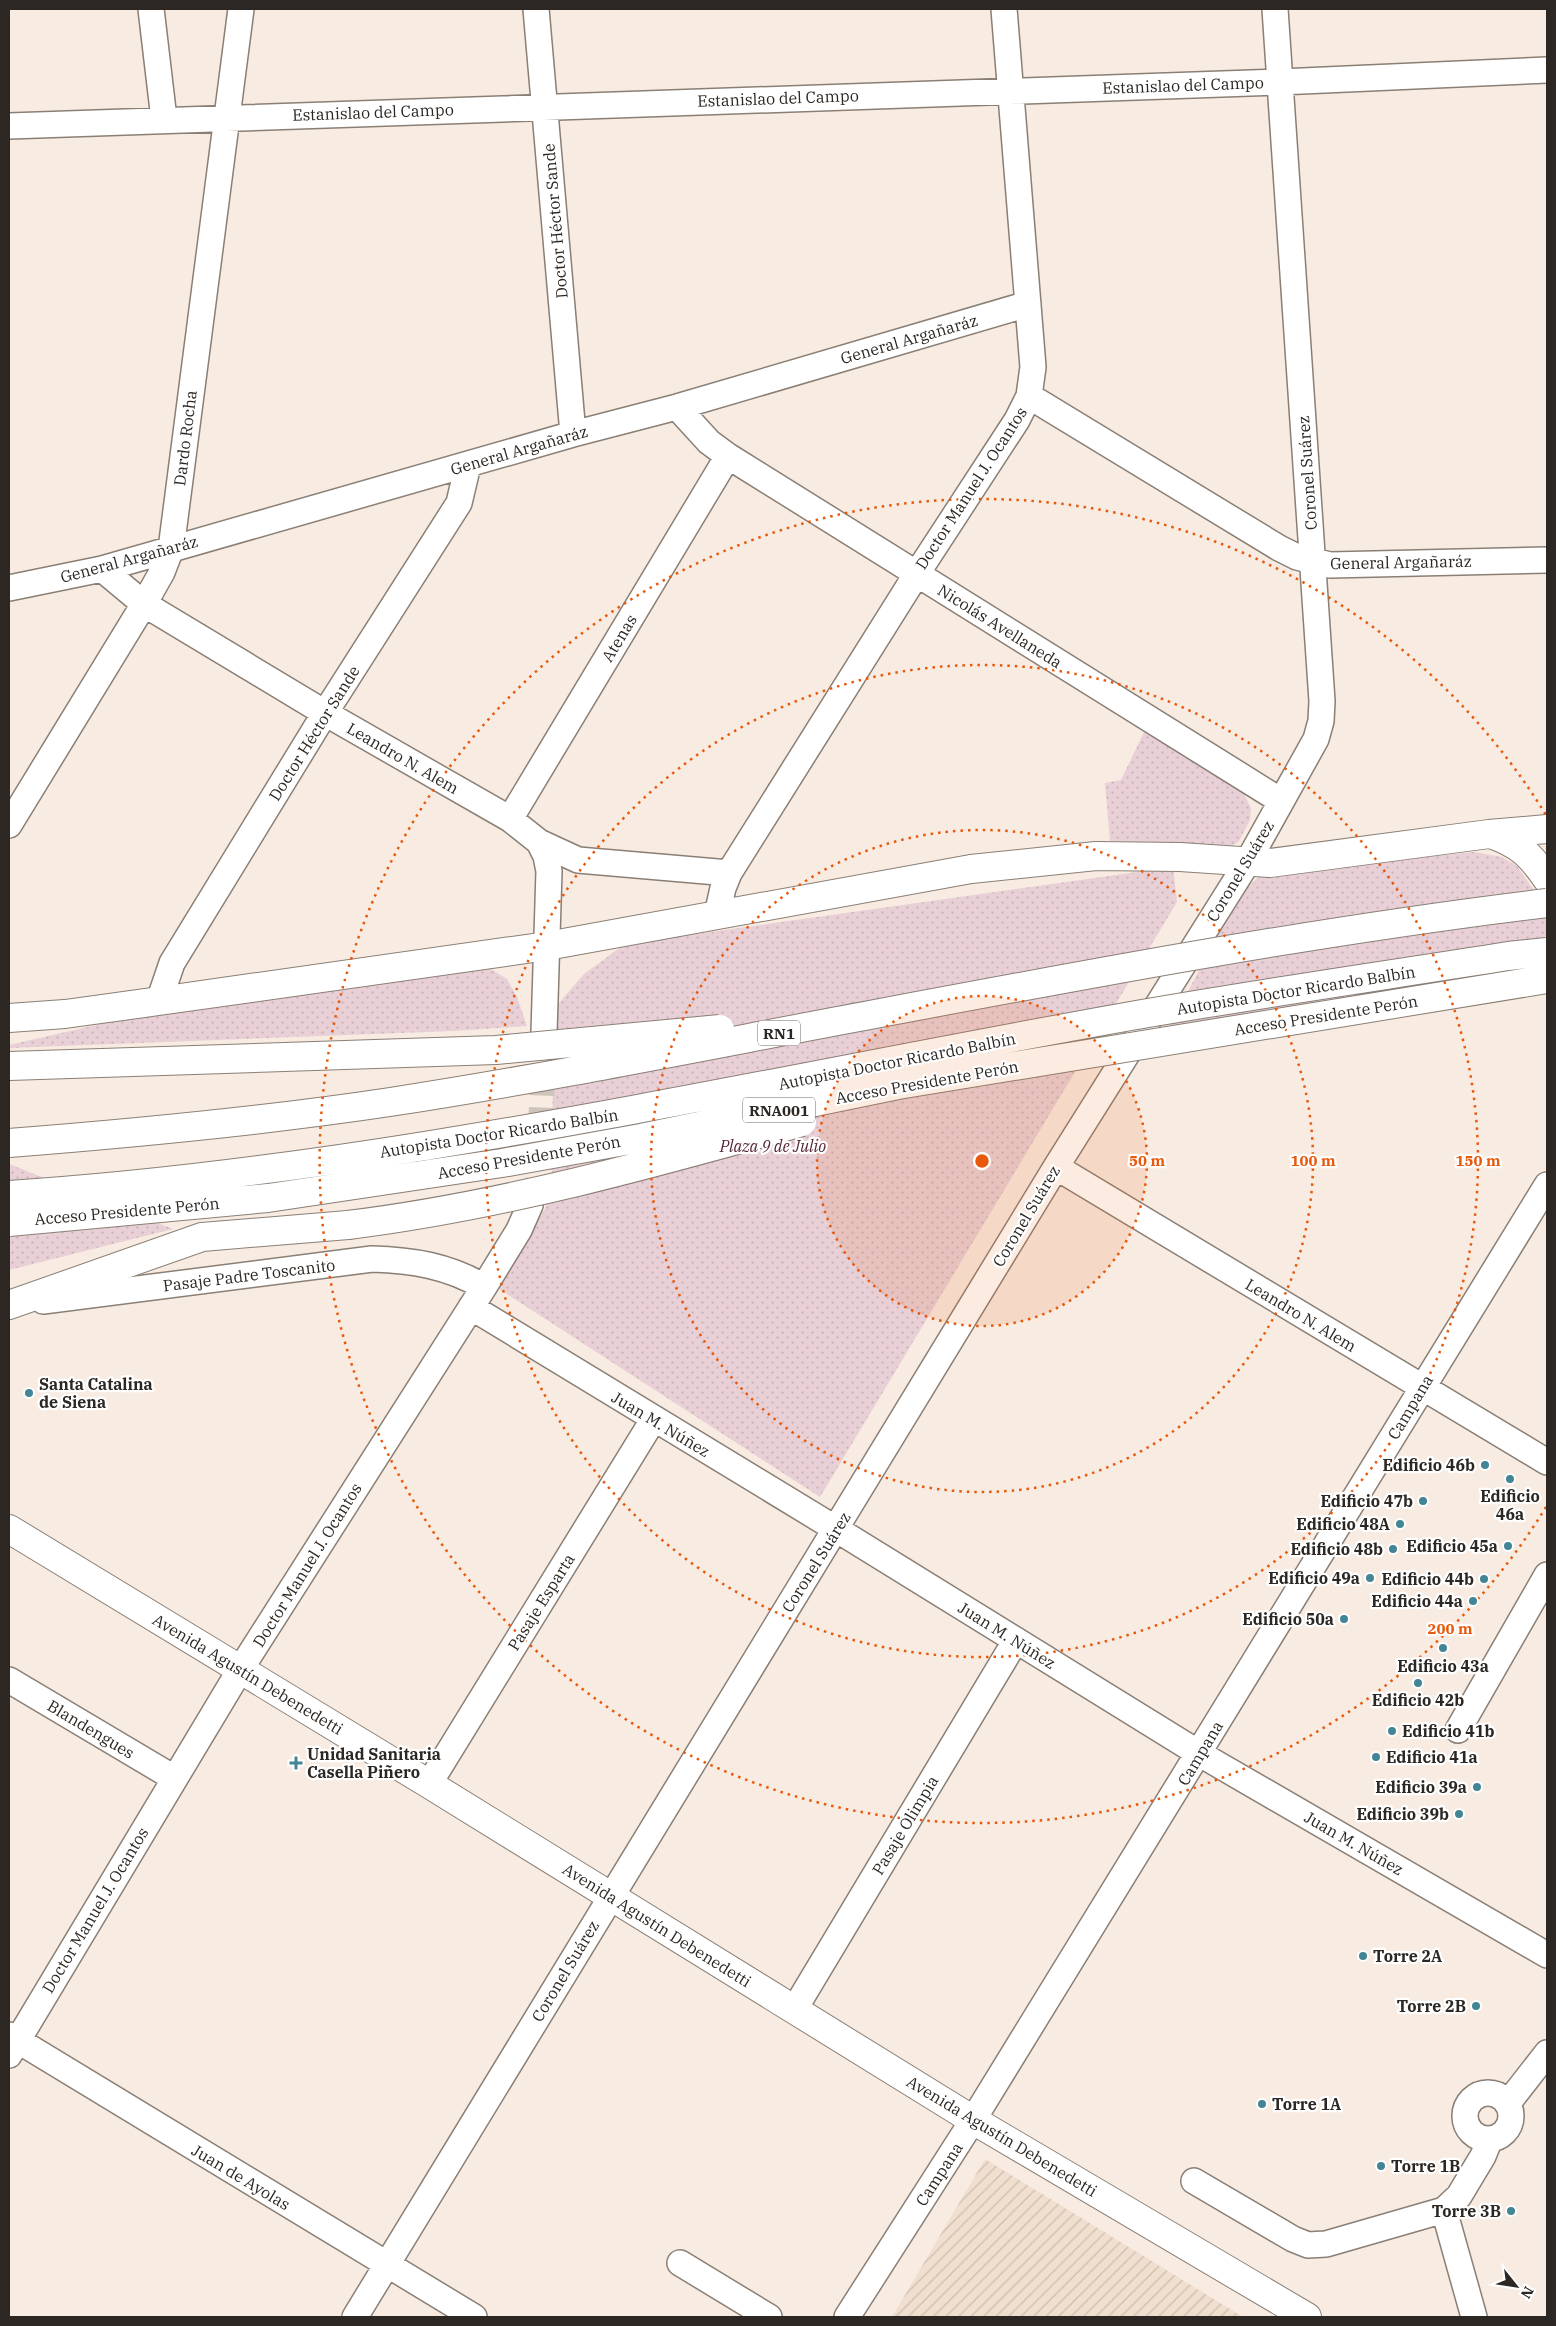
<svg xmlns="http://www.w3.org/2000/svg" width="1556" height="2326" font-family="'IBM Plex Serif',serif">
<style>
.industrial{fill:url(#industrial-furrows)}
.green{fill:url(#green-dots)}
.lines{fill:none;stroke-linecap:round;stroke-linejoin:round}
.minor-tunnel{stroke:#cfc4bb;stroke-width:25;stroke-dasharray:25 12;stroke-linecap:butt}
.minor-casing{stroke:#8a7f75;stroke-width:28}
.major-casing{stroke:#8a7f75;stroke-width:30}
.highway-casing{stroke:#8a7f75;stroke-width:30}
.minor{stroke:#fff;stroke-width:25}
.major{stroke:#fff;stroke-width:28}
.highway{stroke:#fff;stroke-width:28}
.highway-bridge-casing{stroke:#8a7f75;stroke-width:30;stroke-linecap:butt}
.highway-bridge{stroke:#fff;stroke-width:28}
.ring{fill:none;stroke:#e8590c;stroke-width:2.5;stroke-dasharray:2.5 5}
.poi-dot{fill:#428595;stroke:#fff;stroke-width:2}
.labels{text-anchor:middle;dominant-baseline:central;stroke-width:4.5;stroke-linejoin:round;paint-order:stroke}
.shield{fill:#fff;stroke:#6b6865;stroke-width:1}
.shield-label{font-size:15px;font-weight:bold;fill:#2c2723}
.street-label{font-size:16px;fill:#2c2723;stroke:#fff}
.park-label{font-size:16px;font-style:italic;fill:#572736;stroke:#fff}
.poi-label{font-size:16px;font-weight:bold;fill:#2c2723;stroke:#fff;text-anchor:end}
.centre{fill:#e8590c;stroke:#fff;stroke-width:2.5}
.ring-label{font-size:15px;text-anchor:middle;font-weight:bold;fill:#e8590c;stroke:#fff;stroke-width:4.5;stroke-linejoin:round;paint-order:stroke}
</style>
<defs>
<pattern id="industrial-furrows" width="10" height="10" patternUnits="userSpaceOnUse" patternTransform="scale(1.25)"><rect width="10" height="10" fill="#f0dece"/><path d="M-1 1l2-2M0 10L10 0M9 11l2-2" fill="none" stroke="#cebeb1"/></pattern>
<pattern id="green-dots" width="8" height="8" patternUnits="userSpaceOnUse" patternTransform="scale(1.25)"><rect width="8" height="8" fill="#e8d0d6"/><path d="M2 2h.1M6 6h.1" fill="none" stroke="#c7b3b7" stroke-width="1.8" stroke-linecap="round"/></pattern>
</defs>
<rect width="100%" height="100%" fill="#f8ebe1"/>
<!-- industrial -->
<path class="industrial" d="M985,2159L1243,2317H892Z"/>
<!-- green -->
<path class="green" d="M1146,728L1244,794L1251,808L1250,820L1239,841L1231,847L1220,849L1195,844L1110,841L1105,783L1121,780Z
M1474,852L1502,857L1517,866L1547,909V987L1158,1050L1236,898L1263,873Z
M1173,867L1177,902L820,1497L496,1287L545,1209L553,1164L552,1011L584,974L625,944Z
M486,966L507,979L517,997L527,1026L453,1031L9,1048V1045L144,1014Z
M9,1164L173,1229L9,1270Z"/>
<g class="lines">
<!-- minor-tunnel -->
<path class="minor-tunnel" d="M530,1205L539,1177L544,1032"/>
<!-- minor casing -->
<g class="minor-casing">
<path id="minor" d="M151,9L164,119
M536,9L573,434
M9,126L1280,82L1547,70
M1029,396L1279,548L1297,557L1330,565L1547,560
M677,407L709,442L728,456L1281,801
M102,569L144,604L325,713L510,819L539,842L578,860L729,873
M9,588L102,569L573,434L677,407L1028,304
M510,819L728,456
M9,825L144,604L162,572L171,549L241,9
M539,842L546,856L549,871L544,1032
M717,915L723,888L729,873L916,575L1017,420L1029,396L1033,367L1004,9
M159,1001L172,963L325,713L459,503L468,465
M1056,1167L1547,1462
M43,1301L372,1259C412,1260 449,1266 484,1287
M471,1307L836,1529L1200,1754L1547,1955
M9,1680L174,1778
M1458,1730L1547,1575
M429,1784L653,1420
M794,2010L1016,1640
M9,2035L474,2317
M9,2055L240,1670L484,1287L519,1230L530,1205
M1465 2116a23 23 0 1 1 46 0a23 23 0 1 1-46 0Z
M1508,2103L1547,2053
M1194,2181L1293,2239L1308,2245L1326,2244L1444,2210L1459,2196L1483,2156L1490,2139
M1444,2210L1474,2317
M680,2263L769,2317
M355,2317L1056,1167L1247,863L1316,739L1321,721L1322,701L1275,9
M847,2317L973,2120L1547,1185"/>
</g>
<!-- major casing -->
<g class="major-casing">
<path id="major" d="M1491,834C1519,844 1530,854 1547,879
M9,1018L65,1014L159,1001L547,946L971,869L1096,856L1180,857L1270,863L1489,834L1547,829
M9,1529L429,1784L973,2120L1307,2317"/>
</g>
<!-- highway casing -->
<g class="highway-casing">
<path id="highway" d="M9,1305L202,1237L348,1225"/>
</g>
<!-- minor -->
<use href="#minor" class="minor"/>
<!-- major -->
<use href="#major" class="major"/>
<!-- highway -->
<use href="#highway" class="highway"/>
<!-- highway-bridge casing -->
<g class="highway-bridge-casing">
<path id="highway-bridge" d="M9,1066L496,1050L720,1029
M9,1143C136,1133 264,1121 390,1102C553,1077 714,1044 875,1014C1098,972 1322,930 1547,903
M9,1195C388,1170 758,1082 1131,1016C1256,994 1382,976 1508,956L1547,952
M9,1222L268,1198L502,1163L641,1138L898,1085L1547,979
M348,1225C502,1206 652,1164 802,1122"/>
</g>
<!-- highway-bridge -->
<use href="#highway-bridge" class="highway-bridge"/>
</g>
<!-- distance rings -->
<circle cx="982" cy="1161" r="165" fill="#e8590c" fill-opacity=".12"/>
<g class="ring">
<circle cx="982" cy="1161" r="165"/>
<circle cx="982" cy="1161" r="331"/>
<circle cx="982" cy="1161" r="496"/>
<path d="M1546 1507A662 662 0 1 1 1546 815"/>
</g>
<!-- markers -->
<g class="poi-dot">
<circle cx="29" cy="1393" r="5"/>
<circle cx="1485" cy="1465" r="5"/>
<circle cx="1510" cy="1479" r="5"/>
<circle cx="1423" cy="1501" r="5"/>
<circle cx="1400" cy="1524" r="5"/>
<circle cx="1508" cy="1546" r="5"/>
<circle cx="1393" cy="1549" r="5"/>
<circle cx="1370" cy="1578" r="5"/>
<circle cx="1484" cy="1579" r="5"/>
<circle cx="1473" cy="1601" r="5"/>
<circle cx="1344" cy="1619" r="5"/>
<circle cx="1443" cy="1648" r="5"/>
<circle cx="1418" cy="1683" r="5"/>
<circle cx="1392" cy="1731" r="5"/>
<circle cx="1376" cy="1757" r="5"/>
<path d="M293.5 1755.5h5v5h5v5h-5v5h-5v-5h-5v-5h5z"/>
<circle cx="1477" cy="1787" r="5"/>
<circle cx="1459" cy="1814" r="5"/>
<circle cx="1363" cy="1956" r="5"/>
<circle cx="1476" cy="2006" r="5"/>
<circle cx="1262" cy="2104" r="5"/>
<circle cx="1381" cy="2166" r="5"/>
<circle cx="1511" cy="2211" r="5"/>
</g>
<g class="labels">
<!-- shield labels -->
<g class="shield">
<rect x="758" y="1020.5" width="42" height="25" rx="4"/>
<rect x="743" y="1097.5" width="72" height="25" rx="4"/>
</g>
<g class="shield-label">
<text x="779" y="1033">RN1</text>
<text x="779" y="1110">RNA001</text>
</g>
<!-- street labels -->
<g class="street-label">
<text transform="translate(1183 85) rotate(-2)">Estanislao del Campo</text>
<text transform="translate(778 98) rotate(-2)">Estanislao del Campo</text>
<text transform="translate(373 112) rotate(-2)">Estanislao del Campo</text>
<text transform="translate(555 221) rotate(-95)">Doctor Héctor Sande</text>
<text transform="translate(909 339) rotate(-16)">General Argañaráz</text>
<text transform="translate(185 438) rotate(-83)">Dardo Rocha</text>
<text transform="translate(519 450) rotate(-16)">General Argañaráz</text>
<text transform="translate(1307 473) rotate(-94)">Coronel Suárez</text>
<text transform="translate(971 488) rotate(-57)">Doctor Manuel J. Ocantos</text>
<text transform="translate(129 559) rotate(-15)">General Argañaráz</text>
<text transform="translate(1401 562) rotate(-1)">General Argañaráz</text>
<text transform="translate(1000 626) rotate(32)">Nicolás Avellaneda</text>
<text transform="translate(619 638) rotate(-59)">Atenas</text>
<text transform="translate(314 733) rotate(-58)">Doctor Héctor Sande</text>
<text transform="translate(403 758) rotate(30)">Leandro N. Alem</text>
<text transform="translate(1240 871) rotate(-59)">Coronel Suárez</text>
<text transform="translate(1296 990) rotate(-9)">Autopista Doctor Ricardo Balbín</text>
<text transform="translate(1326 1015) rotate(-9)">Acceso Presidente Perón</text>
<text transform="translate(897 1061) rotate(-11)">Autopista Doctor Ricardo Balbín</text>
<text transform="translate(927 1082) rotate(-10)">Acceso Presidente Perón</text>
<text transform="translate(499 1133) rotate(-9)">Autopista Doctor Ricardo Balbín</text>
<text transform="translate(529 1157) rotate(-10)">Acceso Presidente Perón</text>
<text transform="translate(127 1211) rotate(-5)">Acceso Presidente Perón</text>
<text transform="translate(1026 1216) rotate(-59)">Coronel Suárez</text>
<text transform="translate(249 1275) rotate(-7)">Pasaje Padre Toscanito</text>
<text transform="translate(1301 1315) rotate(31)">Leandro N. Alem</text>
<text transform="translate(1410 1407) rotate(-59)">Campana</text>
<text transform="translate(661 1424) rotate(31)">Juan M. Núñez</text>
<text transform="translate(816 1562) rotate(-58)">Coronel Suárez</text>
<text transform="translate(307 1565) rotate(-58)">Doctor Manuel J. Ocantos</text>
<text transform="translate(541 1602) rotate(-58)">Pasaje Esparta</text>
<text transform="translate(1007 1635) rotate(32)">Juan M. Núñez</text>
<text transform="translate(248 1674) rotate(31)">Avenida Agustín Debenedetti</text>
<text transform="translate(91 1729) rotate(31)">Blandengues</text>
<text transform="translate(1200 1753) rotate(-59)">Campana</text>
<text transform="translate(905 1825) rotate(-59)">Pasaje Olimpia</text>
<text transform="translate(1354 1843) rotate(30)">Juan M. Núñez</text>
<text transform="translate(95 1910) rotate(-59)">Doctor Manuel J. Ocantos</text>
<text transform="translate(657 1925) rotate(32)">Avenida Agustín Debenedetti</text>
<text transform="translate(565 1971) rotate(-59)">Coronel Suárez</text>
<text transform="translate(1002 2136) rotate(31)">Avenida Agustín Debenedetti</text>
<text transform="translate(939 2174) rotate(-57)">Campana</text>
<text transform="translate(241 2177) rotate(31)">Juan de Ayolas</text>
</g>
<!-- park labels -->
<g class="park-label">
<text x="773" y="1146">Plaza 9 de Julio</text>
</g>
<!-- poi labels -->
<g class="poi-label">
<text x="39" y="1384" text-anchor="start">Santa Catalina<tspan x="39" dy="18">de Siena</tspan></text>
<text x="1475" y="1465">Edificio 46b</text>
<text x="1510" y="1496" text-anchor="middle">Edificio<tspan x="1510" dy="18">46a</tspan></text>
<text x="1413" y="1501">Edificio 47b</text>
<text x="1390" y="1524">Edificio 48A</text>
<text x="1498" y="1546">Edificio 45a</text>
<text x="1383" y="1549">Edificio 48b</text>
<text x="1360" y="1578">Edificio 49a</text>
<text x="1474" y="1579">Edificio 44b</text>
<text x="1463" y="1601">Edificio 44a</text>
<text x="1334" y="1619">Edificio 50a</text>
<text x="1443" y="1666" text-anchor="middle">Edificio 43a</text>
<text x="1418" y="1700" text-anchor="middle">Edificio 42b</text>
<text x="1402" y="1731" text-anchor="start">Edificio 41b</text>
<text x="307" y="1754" text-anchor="start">Unidad Sanitaria<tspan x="307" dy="18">Casella Piñero</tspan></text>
<text x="1386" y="1757" text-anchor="start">Edificio 41a</text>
<text x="1467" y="1787">Edificio 39a</text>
<text x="1449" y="1814">Edificio 39b</text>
<text x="1373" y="1956" text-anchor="start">Torre 2A</text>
<text x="1466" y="2006">Torre 2B</text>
<text x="1272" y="2104" text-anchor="start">Torre 1A</text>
<text x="1391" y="2166" text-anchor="start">Torre 1B</text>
<text x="1501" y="2211">Torre 3B</text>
</g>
</g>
<circle cx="982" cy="1161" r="8" class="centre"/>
<g class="ring-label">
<text x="1147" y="1166">50 m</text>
<text x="1313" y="1166">100 m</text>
<text x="1478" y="1166">150 m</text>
<text x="1450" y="1634">200 m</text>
</g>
<!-- border -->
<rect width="1556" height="2326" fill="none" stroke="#2c2723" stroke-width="20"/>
<!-- north arrow -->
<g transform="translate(1516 2286) rotate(120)" stroke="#ffffff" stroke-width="4" paint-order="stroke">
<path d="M0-4L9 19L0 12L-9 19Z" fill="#2c2723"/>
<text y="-8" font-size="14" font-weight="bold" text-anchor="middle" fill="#2c2723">N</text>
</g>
</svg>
